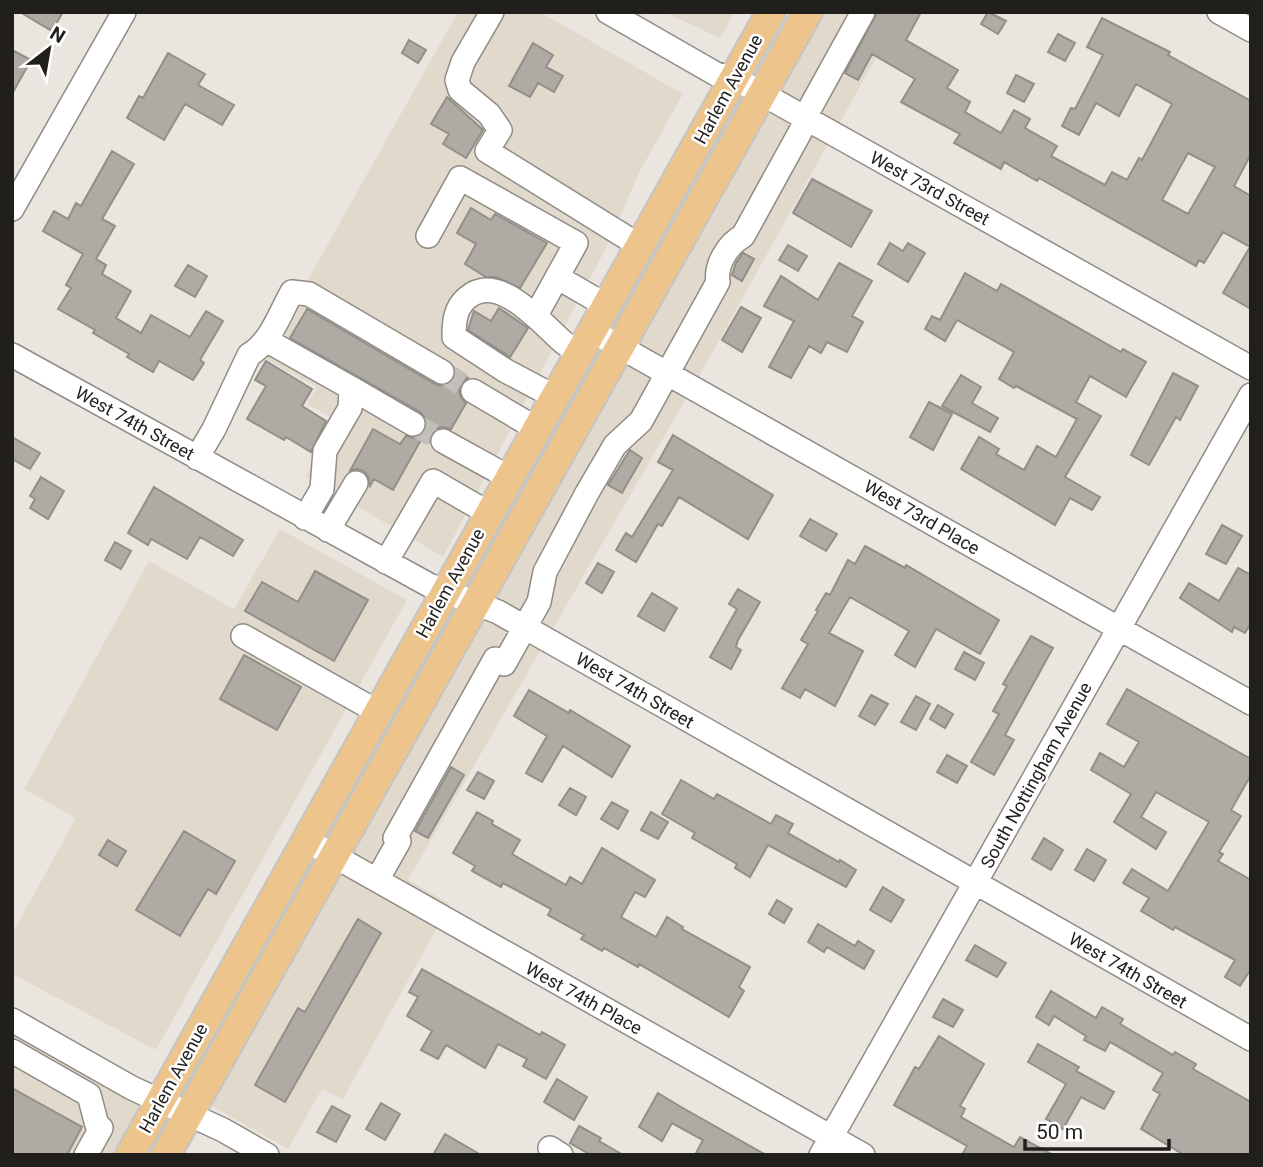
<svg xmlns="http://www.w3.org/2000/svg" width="1263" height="1167" font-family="Roboto,sans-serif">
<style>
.built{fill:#e1d9cb}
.building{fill:#afaba4;stroke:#928e88;stroke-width:2;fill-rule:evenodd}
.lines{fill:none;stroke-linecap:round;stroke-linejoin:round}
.minor-tunnel{stroke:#c2beb8;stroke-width:23;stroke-dasharray:23 11;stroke-linecap:butt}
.minor-casing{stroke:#8f8b85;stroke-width:26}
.major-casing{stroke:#c5c5c4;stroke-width:32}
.minor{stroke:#fff;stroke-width:23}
.major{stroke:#ecc48c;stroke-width:28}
.labels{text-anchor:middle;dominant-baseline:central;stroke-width:5;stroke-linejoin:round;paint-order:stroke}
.street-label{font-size:18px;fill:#211f1c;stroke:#fff}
</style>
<rect width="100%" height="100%" fill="#eae6df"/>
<!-- built -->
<path class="built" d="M458,12H540L683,94L640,171L604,252L443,557L306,476L336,420L307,404L317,387L264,358Z
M664,12H735L720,38Z
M824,12H901L710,357L408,880L450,904L343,1099L322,1089L288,1149L210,1105Z
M280,529L407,600L156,1050L12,974V934L76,818L24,789L149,561L234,609Z
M12,1030L144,1105L116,1155H12Z"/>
<!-- building -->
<path class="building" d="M20,12H63L52,31Z
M877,12H921L906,40L958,70L947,88L970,102L965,112L1001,133L1014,110L1030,119L1025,128L1057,146L1051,156L1105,185L1112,172L1127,180L1139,158L1142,160L1172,104L1136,84L1119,116L1096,103L1079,135L1062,126L1071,108L1075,109L1103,55L1087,47L1102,18L1170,52L1168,55L1251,101V154L1234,186L1251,196V309L1223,293L1250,247L1223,232L1204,263L1199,260L1196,266L1039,178L1037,181L1004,162L1001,169L954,143L960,134L901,102L915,79L872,54L858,80L845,73ZM1188,153L1215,167L1188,214L1162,200Z
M988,12L1006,21L998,34L981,24Z
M1058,34L1075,43L1065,61L1048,52Z
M409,40L426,50L418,63L402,53Z
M533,43L553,55L546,67L563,76L554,92L538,83L530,97L509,86Z
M12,50L31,60L12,94Z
M168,53L205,74L198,85L234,105L222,125L185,104L164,140L127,118L139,96L143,98Z
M1016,75L1034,84L1024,102L1007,93Z
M447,97L483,130L466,158L443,144L449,134L431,124Z
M112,151L134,164L102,219L115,226L96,259L106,265L102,274L131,291L116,318L141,333L151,315L190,337L206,311L223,321L200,360L204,363L193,380L159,361L153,372L127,357L129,354L93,333L95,330L58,309L71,288L66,285L83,254L43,231L54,211L68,219L76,203L81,206Z
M812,179L872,211L851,247L793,213Z
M471,208L491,220L495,214L547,243L520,288L496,277H486L465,264L476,244L457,233Z
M890,243L903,251L908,243L925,253L908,282L878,264Z
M788,245L807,256L798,271L779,260Z
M743,253L754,259L742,281L732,275L736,263Z
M839,263L872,281L852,316L863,322L847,352L827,342L821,353L809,346L791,378L769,367L794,321L764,306L781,276L818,300Z
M188,265L207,276L195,297L175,286Z
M965,273L997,291L1001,284L1121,352L1123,349L1146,362L1126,397L1090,376L1076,402L1101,416L1065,477L1100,497L1092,510L1070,498L1055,525L961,469L979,437L999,449L996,454L1024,470L1037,446L1056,457L1077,419L1016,386L1014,388L999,379L1014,352L957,320L945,341L925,329L932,316L940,320Z
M741,307L761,318L742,352L722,340Z
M499,308L528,328L510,357L468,330L474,311L491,321Z
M307,309L435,384L443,386L449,384L454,378L456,371L468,378L461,383L459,390L461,397L466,403L451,429L442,427L435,429L430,435L429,442L422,438L393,490L374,479L370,486L368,477L364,471L357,469L350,471L373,429L400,444L406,436L414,438L425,432L427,425L425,418L420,412L290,338Z
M266,361L312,389L302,406L326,421L311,452L286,437L284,440L247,419L266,386L255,380Z
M1173,373L1198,386L1180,420L1176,417L1149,465L1131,455Z
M961,375L981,387L972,403L998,418L990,432L942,406Z
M929,402L952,414L933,450L910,437Z
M673,435L773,495L748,539L679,497L662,526L658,524L636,562L616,550L626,533L632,537L673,470L658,462Z
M12,437L40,453L30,469L12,459Z
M630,450L642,458L622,493L608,485Z
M41,477L64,491L48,519L30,508L35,499L30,496Z
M154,487L243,540L233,556L200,537L187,559L151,539L148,545L128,533Z
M810,519L837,534L826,551L800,536Z
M1222,525L1242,536L1226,564L1206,554Z
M115,542L131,551L121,569L105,560Z
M865,546L905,568L906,565L999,620L980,654L936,629L915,667L895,655L909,631L850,597L829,633L863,651L835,706L805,689L800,698L782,688L808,644L801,640L818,611L816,610L826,593L830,595L848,560L855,564Z
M598,563L614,572L602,593L586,583Z
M1238,568L1251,575V623L1245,633L1234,627L1232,632L1180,598L1189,583L1219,601Z
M315,571L368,600L334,661L245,611L262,582L298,602Z
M738,589L760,602L738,640L736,647L741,650L731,669L710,657L737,609L729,604Z
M652,593L677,608L664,631L638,616Z
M1031,636L1053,648L1005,735L1014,740L994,775L971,762L999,714L993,711L1007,686L1003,684Z
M964,652L984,663L975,680L955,669Z
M244,655L301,687L277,730L220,699Z
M1127,689L1251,759V775L1231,810L1241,816L1219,852L1223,854L1218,861L1251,880V969L1240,986L1225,977L1235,960L1175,927L1173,930L1141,911L1149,898L1123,883L1132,869L1168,891L1209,822L1156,792L1141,817L1166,832L1156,849L1114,822L1131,794L1091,770L1100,753L1124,767L1139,742L1107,724Z
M529,690L569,713L570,710L630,746L612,777L563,746L542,782L526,773L547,736L514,716Z
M871,695L888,704L875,725L859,716Z
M916,696L930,704L916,730L901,722Z
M938,705L953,714L945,728L930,719Z
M947,755L967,766L957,783L937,772Z
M451,767L464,775L428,838L415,831Z
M478,772L494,781L484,799L467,790Z
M681,780L714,799L717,794L771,824L776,815L793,824L788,833L839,862L840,860L856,870L846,887L768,845L750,877L735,868L737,864L692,838L695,833L662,814Z
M570,788L586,797L576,815L559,805Z
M612,802L628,811L618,829L601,819Z
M477,812L493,821L492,824L520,840L512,854L566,885L570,877L582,884L602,848L655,880L645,897L635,892L621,917L656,937L667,917L683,927L682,929L750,967L739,987L744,991L729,1017L639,964L638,967L604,948L602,951L581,939L584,935L548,915L551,909L503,883L501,887L472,871L475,866L453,853Z
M651,812L668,822L658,839L641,830Z
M184,831L235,861L216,894L208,889L180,936L136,910Z
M1044,838L1063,850L1051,870L1032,859Z
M108,840L126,851L117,866L99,855Z
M1087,849L1106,860L1094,881L1075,870Z
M883,887L904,900L891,922L870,910Z
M777,900L792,909L784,923L769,914Z
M358,919L381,933L285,1102L255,1085L298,1008L305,1012Z
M818,924L855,946L858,941L874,951L864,969L827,947L824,952L808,942Z
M975,945L1006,963L997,977L966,960Z
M422,969L540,1035L542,1032L565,1045L546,1079L523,1066L527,1059L498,1044L485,1068L446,1045L438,1059L421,1050L432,1031L407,1016L418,997L409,992Z
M1051,991L1096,1018L1102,1007L1123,1019L1120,1024L1173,1055L1175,1052L1196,1064L1193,1069L1251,1102V1155H1184L1141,1129L1160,1094L1153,1090L1163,1073L1110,1042L1105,1051L1084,1040L1086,1036L1054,1016L1049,1025L1036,1017Z
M943,999L963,1010L953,1027L933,1017Z
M939,1036L984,1064L960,1106L965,1109L961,1117L1014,1147L1020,1137L1053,1155H962L967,1146L894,1105L915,1067L919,1069Z
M1038,1044L1079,1067L1076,1071L1114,1092L1104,1109L1081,1097L1063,1129L1046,1119L1066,1084L1028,1062Z
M557,1079L587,1097L574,1120L544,1102Z
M12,1088L82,1127L67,1155H12Z
M658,1093L681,1107L766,1155H695L703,1140L672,1123L662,1141L639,1127Z
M381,1103L400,1114L385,1140L366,1129Z
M332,1106L350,1116L336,1142L317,1132Z
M579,1126L601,1138L599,1141L623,1155H591L570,1143Z
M445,1134L481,1155H433Z"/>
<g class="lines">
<!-- minor-tunnel -->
<path class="minor-tunnel" d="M442,372L473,391
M413,424L443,441"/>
<!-- minor casing -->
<g class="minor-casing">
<path id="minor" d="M492,12L463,62L457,80L460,90L489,114L500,130L487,151L640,246
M608,12L716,74L734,78L1251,368
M1219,12L1251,30
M12,209L124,12
M428,236L460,178L576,243L540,308
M557,277L607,306
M592,331L1251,703
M266,340L351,388L350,408L325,451L322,489L305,518
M12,355L429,585L498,612L1251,1039
M351,388L413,424
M473,391L537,429
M555,397L506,371L454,337C454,322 455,308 467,298C498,271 540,322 562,341C567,346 574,349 580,353
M443,441L510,478
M197,458L214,429L249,355C271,342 280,313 292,292L309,294L442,372
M328,530L356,483
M386,562L433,481L490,514
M243,636L378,712
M306,840L863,1155
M377,880L399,841L395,838L495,659L504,664L539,602L545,572L587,493L615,445L641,421L718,282C715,265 728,244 743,236L804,125L805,117L863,12
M12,1020L132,1088L223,1130L267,1155
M12,1051L89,1095L97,1125L101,1128L86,1155
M550,1148L561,1155
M821,1155L1251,395"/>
</g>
<!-- major casing -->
<g class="major-casing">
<path id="major" d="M130,1155L771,12
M166,1155L808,12"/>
</g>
<!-- minor -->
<use href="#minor" class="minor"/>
<!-- major -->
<use href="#major" class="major"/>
</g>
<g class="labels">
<!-- street labels -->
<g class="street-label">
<text transform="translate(728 89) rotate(-61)">Harlem Avenue</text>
<text transform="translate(930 188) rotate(29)">West 73rd Street</text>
<text transform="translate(135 423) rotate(29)">West 74th Street</text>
<text transform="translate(922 517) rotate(30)">West 73rd Place</text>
<text transform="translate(450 583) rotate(-61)">Harlem Avenue</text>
<text transform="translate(635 690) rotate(30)">West 74th Street</text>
<text transform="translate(1036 775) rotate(-61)">South Nottingham Avenue</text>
<text transform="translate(1128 970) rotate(30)">West 74th Street</text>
<text transform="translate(584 998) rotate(29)">West 74th Place</text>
<text transform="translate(173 1078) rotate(-61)">Harlem Avenue</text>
</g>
</g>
<!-- border -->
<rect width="1263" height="1167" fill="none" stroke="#211f1c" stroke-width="28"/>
<!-- north arrow -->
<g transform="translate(49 49) rotate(31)" stroke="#ffffff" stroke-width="5" paint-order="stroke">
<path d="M0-5L12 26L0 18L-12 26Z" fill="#211f1c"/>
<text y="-10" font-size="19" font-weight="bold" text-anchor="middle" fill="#211f1c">N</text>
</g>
<!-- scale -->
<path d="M1025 1139v10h144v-10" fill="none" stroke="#211f1c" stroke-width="3.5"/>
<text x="1036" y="1139" font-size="21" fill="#211f1c" stroke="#ffffff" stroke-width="5" paint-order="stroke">50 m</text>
</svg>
